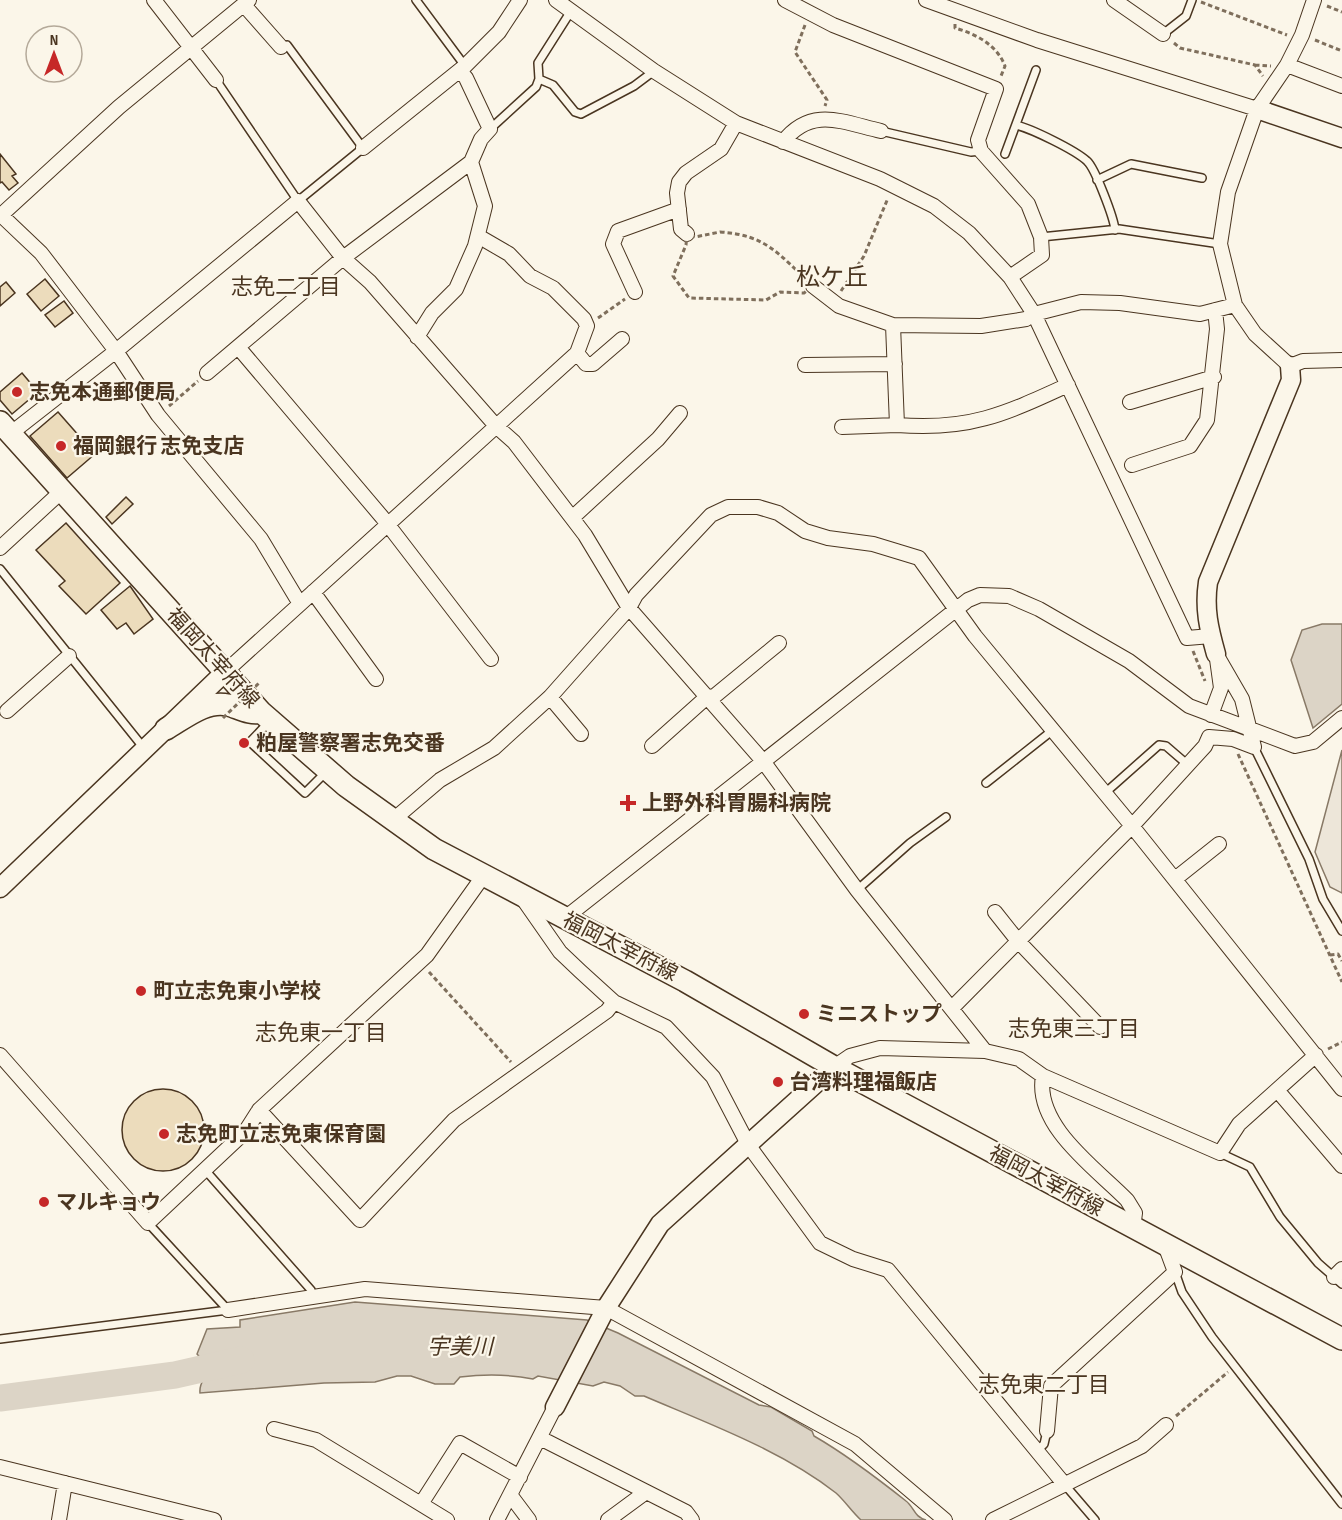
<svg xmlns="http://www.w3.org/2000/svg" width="1342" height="1520" font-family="'Sofia Sans Condensed','Noto Sans JP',sans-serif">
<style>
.green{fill:#ede6d9;stroke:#887966;stroke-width:1.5}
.water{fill:#dcd4c6;stroke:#887966;stroke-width:1.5}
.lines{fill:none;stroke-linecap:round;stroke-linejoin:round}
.river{stroke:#dcd4c6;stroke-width:27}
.building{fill:#ecdcbc;stroke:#4a3520;stroke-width:1.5}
.lane-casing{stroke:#4a3520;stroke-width:10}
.street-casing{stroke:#4a3520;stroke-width:16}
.secondary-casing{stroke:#4a3520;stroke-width:21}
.primary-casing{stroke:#4a3520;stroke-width:24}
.path{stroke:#7f6f5c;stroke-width:3;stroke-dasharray:4.5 3;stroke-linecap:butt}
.lane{stroke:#fbf6e9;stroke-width:7}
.street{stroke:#fbf6e9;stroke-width:14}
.secondary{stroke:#fbf6e9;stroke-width:18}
.primary{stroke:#fbf6e9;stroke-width:21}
.path-bridge{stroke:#7f6f5c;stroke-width:3;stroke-dasharray:4.5 3;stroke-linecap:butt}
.poi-dot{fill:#c62828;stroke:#fbf6e9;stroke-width:2}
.labels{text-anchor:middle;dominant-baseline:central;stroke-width:4.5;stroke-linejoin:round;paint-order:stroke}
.poi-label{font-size:21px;font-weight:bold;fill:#4a3520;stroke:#fbf6e9;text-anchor:start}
.street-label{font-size:21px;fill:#4a3520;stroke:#fbf6e9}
.neighbourhood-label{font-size:22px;fill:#4a3520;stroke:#fbf6e9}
.water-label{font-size:22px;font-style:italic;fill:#4a3520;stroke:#fbf6e9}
.quarter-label{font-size:24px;fill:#4a3520;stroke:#fbf6e9}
</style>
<rect width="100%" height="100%" fill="#fbf6e9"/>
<!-- green -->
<path class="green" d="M1342,750V893L1330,887L1315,852Z"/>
<!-- water -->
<path class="water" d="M1322,624H1342V704L1313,728L1291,660L1302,630Z
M355,1302L587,1320L618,1333L759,1405L771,1407L812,1431L814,1436C847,1455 877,1478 906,1501C914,1507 914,1517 926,1520H861C852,1512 845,1501 836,1493C781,1450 707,1423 644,1396H635L620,1386L604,1382L593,1386L538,1376L533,1379C508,1374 485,1374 460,1377L454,1384H435L411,1376H397L375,1382L324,1383L200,1393C198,1375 219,1376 197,1354L207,1329L240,1327V1320Z"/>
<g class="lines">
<!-- river -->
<path class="river" d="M0,1398L175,1375L241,1360"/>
</g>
<!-- building -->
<path class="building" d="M0,154L16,174L12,176L18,183L9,190L2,182L0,183Z
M45,279L59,296L41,311L27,294Z
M6,282L15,293L0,306V287Z
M64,301L73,313L55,327L45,315Z
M22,373L38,392L12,414L0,400V392Z
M58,412L95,454L67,478L30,436Z
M126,497L133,504L112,524L106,517Z
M66,523L120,583L86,614L59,586L65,581L36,550Z
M130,586L153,619L134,634L126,623L117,629L101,610Z
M122 1130a41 41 0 1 1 82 0a41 41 0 1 1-82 0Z"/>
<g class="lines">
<!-- lane casing -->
<g class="lane-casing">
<path id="lane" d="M416,0L465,66
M1163,34L1186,16L1192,0
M539,79L538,63L571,11
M216,80L298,201L363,148L287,45L281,47
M1016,125C1032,129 1075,150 1087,161C1095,168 1114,218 1115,230
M490,129L536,87L539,79L553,85L575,112L581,114L634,86L654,71
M881,131L971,152L981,151
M1005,154L1036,70
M1097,180L1131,164L1202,178
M1041,237L1119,229L1220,244
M0,569L143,747
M268,723L250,742L305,793L325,773
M1254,747L1309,859L1323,899L1342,931
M986,783L1053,730
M1105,793L1159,745L1166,746L1188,765
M857,890L910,843L946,817
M1220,1153L1250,1167L1280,1217L1318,1263L1342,1284
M206,1171L311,1290L312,1295
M148,1223L228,1310
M1175,1272L1182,1292L1212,1337L1342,1504
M0,1339L228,1310
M1037,1451L1044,1444L1047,1431
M1065,1485L1095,1520"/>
</g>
<!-- street casing -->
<g class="street-casing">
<path id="street" d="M154,0L216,80
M556,0L654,71L736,123L880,179L934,206L969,233L1010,277L1034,314L1187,638L1211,636
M785,0L833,25L996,89L978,140L981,151L1028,204L1041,237L1042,255L1010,277
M926,0L1037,40L1257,109
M1114,0L1163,34
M1314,0L1302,35L1287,65L1257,109L1228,192L1220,244L1235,305L1255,334L1290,366L1303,361L1342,360
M244,5L281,47
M1287,65L1342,86
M783,142C811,106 842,122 881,131
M363,148L465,66L499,32L520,0
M0,214L41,253L116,351L158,415L261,539L300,604
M0,216L119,107L249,0
M687,234L681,229L677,193L679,182L686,173L721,149L736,123
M813,286L839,306L893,325L981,326L1026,319L1034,314L1081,302L1120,303L1200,314L1235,305
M635,292L613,244L618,231L679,209
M893,325L897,425C969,431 1005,414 1068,385
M417,337L432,313L456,289L475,246L485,206L471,162L481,139L490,129L466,78L460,71
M238,347L382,517L491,659
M577,353L586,364H593L622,339
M805,365L895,364
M207,373L343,258L471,162
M1130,402L1214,377
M842,427L897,425
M10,434L116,351L298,201L343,258L370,282L496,426L514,442L585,535L629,608L763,761L857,890L985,1051
M1132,465L1190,446L1207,420L1217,329L1215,310
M572,518L658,439L680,413
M0,548L62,491
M313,592L376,679
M225,672L577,353L587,326L584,319L553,288L530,276L509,254L478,236
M550,697L581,734
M711,699L779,643
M7,711L69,656
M1211,715L1221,688L1217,659
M652,746L708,696
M393,820L440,780L494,748L550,697L629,608L636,595L711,515L728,507H758L778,513L805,531L828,538L873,544L919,558L975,636L1132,826L1342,1089
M1175,879L1219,844
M523,899L560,952L580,971L614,1002L666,1027L713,1077L749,1146L820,1243L853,1259L888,1270L1065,1485
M995,912L1018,941L1100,1027
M565,918L968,600L980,595L1009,596L1039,609L1129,661L1189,706L1295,746L1313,742L1342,718
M953,1007L1132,826L1205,746L1209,737L1233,739L1254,747L1242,699L1216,654
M0,1055L148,1223L245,1132L259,1110L427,955L484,875
M834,1067L850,1056L880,1048L985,1051L1019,1059L1043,1076L1220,1153L1239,1124L1316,1055
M1043,1076C1034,1126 1097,1169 1127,1200L1135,1213L1133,1228
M1277,1090L1342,1166
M259,1110L360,1220L454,1120L607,1011L614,1002
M1334,1277L1342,1269
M228,1310L365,1289L606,1308L855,1444L945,1520
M274,1429L316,1440L447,1520
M1047,1431L1051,1386L1175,1272L1165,1245
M540,1438L686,1512L692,1520
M0,1467L214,1520
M511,1496L529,1520
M421,1504L460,1443L520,1477
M59,1520L65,1483
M497,1520L555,1407
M608,1520L646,1492
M993,1520L1142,1446L1166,1425"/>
</g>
<!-- secondary casing -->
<g class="secondary-casing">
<path id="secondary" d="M1257,109L1342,138
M1216,654C1209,629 1204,609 1208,582L1291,380L1290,366
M0,888L225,672
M555,1407L606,1308L660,1224L834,1067"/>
</g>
<!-- primary casing -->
<g class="primary-casing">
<path id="primary" d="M0,422L261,712L346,786L434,849L685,981L834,1067L1342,1339
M166,729C185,718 206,700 228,705C239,708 250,715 261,712"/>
</g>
<!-- path -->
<path class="path" d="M1201,2L1287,35
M1327,6L1342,12
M955,24V28C976,34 997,45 1005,66L1001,76
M805,25L795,52L827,100L825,106
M1315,40L1342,51
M1174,43L1180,48L1255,65L1263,76
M1255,65L1271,66
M720,232C768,235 780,256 813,286L804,293L780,292L766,300L689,298L673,276L686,245L687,234L695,237Z
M841,291L864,256L888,198
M598,318L625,299
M169,406L198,381
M1193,651L1205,681
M1238,754L1342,982
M1330,955L1338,954L1342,961
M429,972L511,1062
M1328,1049L1342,1042
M1176,1416L1228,1372"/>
<!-- lane -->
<use href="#lane" class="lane"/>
<!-- street -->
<use href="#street" class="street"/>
<!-- secondary -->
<use href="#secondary" class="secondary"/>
<!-- primary -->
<use href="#primary" class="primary"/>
<!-- path-bridge -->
<path class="path-bridge" d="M223,718L259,683"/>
</g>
<!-- markers -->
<g class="poi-dot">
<circle cx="17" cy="392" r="6"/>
<circle cx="61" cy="446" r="6"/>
<circle cx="244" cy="743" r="6"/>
<path d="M625 794h6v6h6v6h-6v6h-6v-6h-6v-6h6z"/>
<circle cx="141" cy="991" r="6"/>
<circle cx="804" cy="1014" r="6"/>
<circle cx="778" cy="1082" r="6"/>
<circle cx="164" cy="1134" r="6"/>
<circle cx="44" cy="1202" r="6"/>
</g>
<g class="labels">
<!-- poi labels -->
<g class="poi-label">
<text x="29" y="392">志免本通郵便局</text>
<text x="73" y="446">福岡銀行 志免支店</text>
<text x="256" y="743">粕屋警察署志免交番</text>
<text x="642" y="803">上野外科胃腸科病院</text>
<text x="153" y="991">町立志免東小学校</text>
<text x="816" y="1014">ミニストップ</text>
<text x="790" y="1082">台湾料理福飯店</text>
<text x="176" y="1134">志免町立志免東保育園</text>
<text x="56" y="1202">マルキョウ</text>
</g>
<!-- street labels -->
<g class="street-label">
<text transform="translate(213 658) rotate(48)">福岡太宰府線</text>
<text transform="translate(620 947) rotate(27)">福岡太宰府線</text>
<text transform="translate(1046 1181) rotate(28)">福岡太宰府線</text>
</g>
<!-- neighbourhood labels -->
<g class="neighbourhood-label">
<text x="286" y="287">志免二丁目</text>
<text x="1074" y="1029">志免東三丁目</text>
<text x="321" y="1033">志免東一丁目</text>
<text x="1044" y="1385">志免東二丁目</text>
</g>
<!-- water labels -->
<g class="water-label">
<text x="460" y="1347">宇美川</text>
</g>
<!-- quarter labels -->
<g class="quarter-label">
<text x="832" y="277">松ケ丘</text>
</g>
</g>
<!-- north arrow -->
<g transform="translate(54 54)"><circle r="28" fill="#fbf6e9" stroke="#b4a999" stroke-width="1.5"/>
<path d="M0-4.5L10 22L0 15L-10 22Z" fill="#c62828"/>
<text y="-9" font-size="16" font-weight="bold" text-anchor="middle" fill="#4a3520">N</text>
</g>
</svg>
